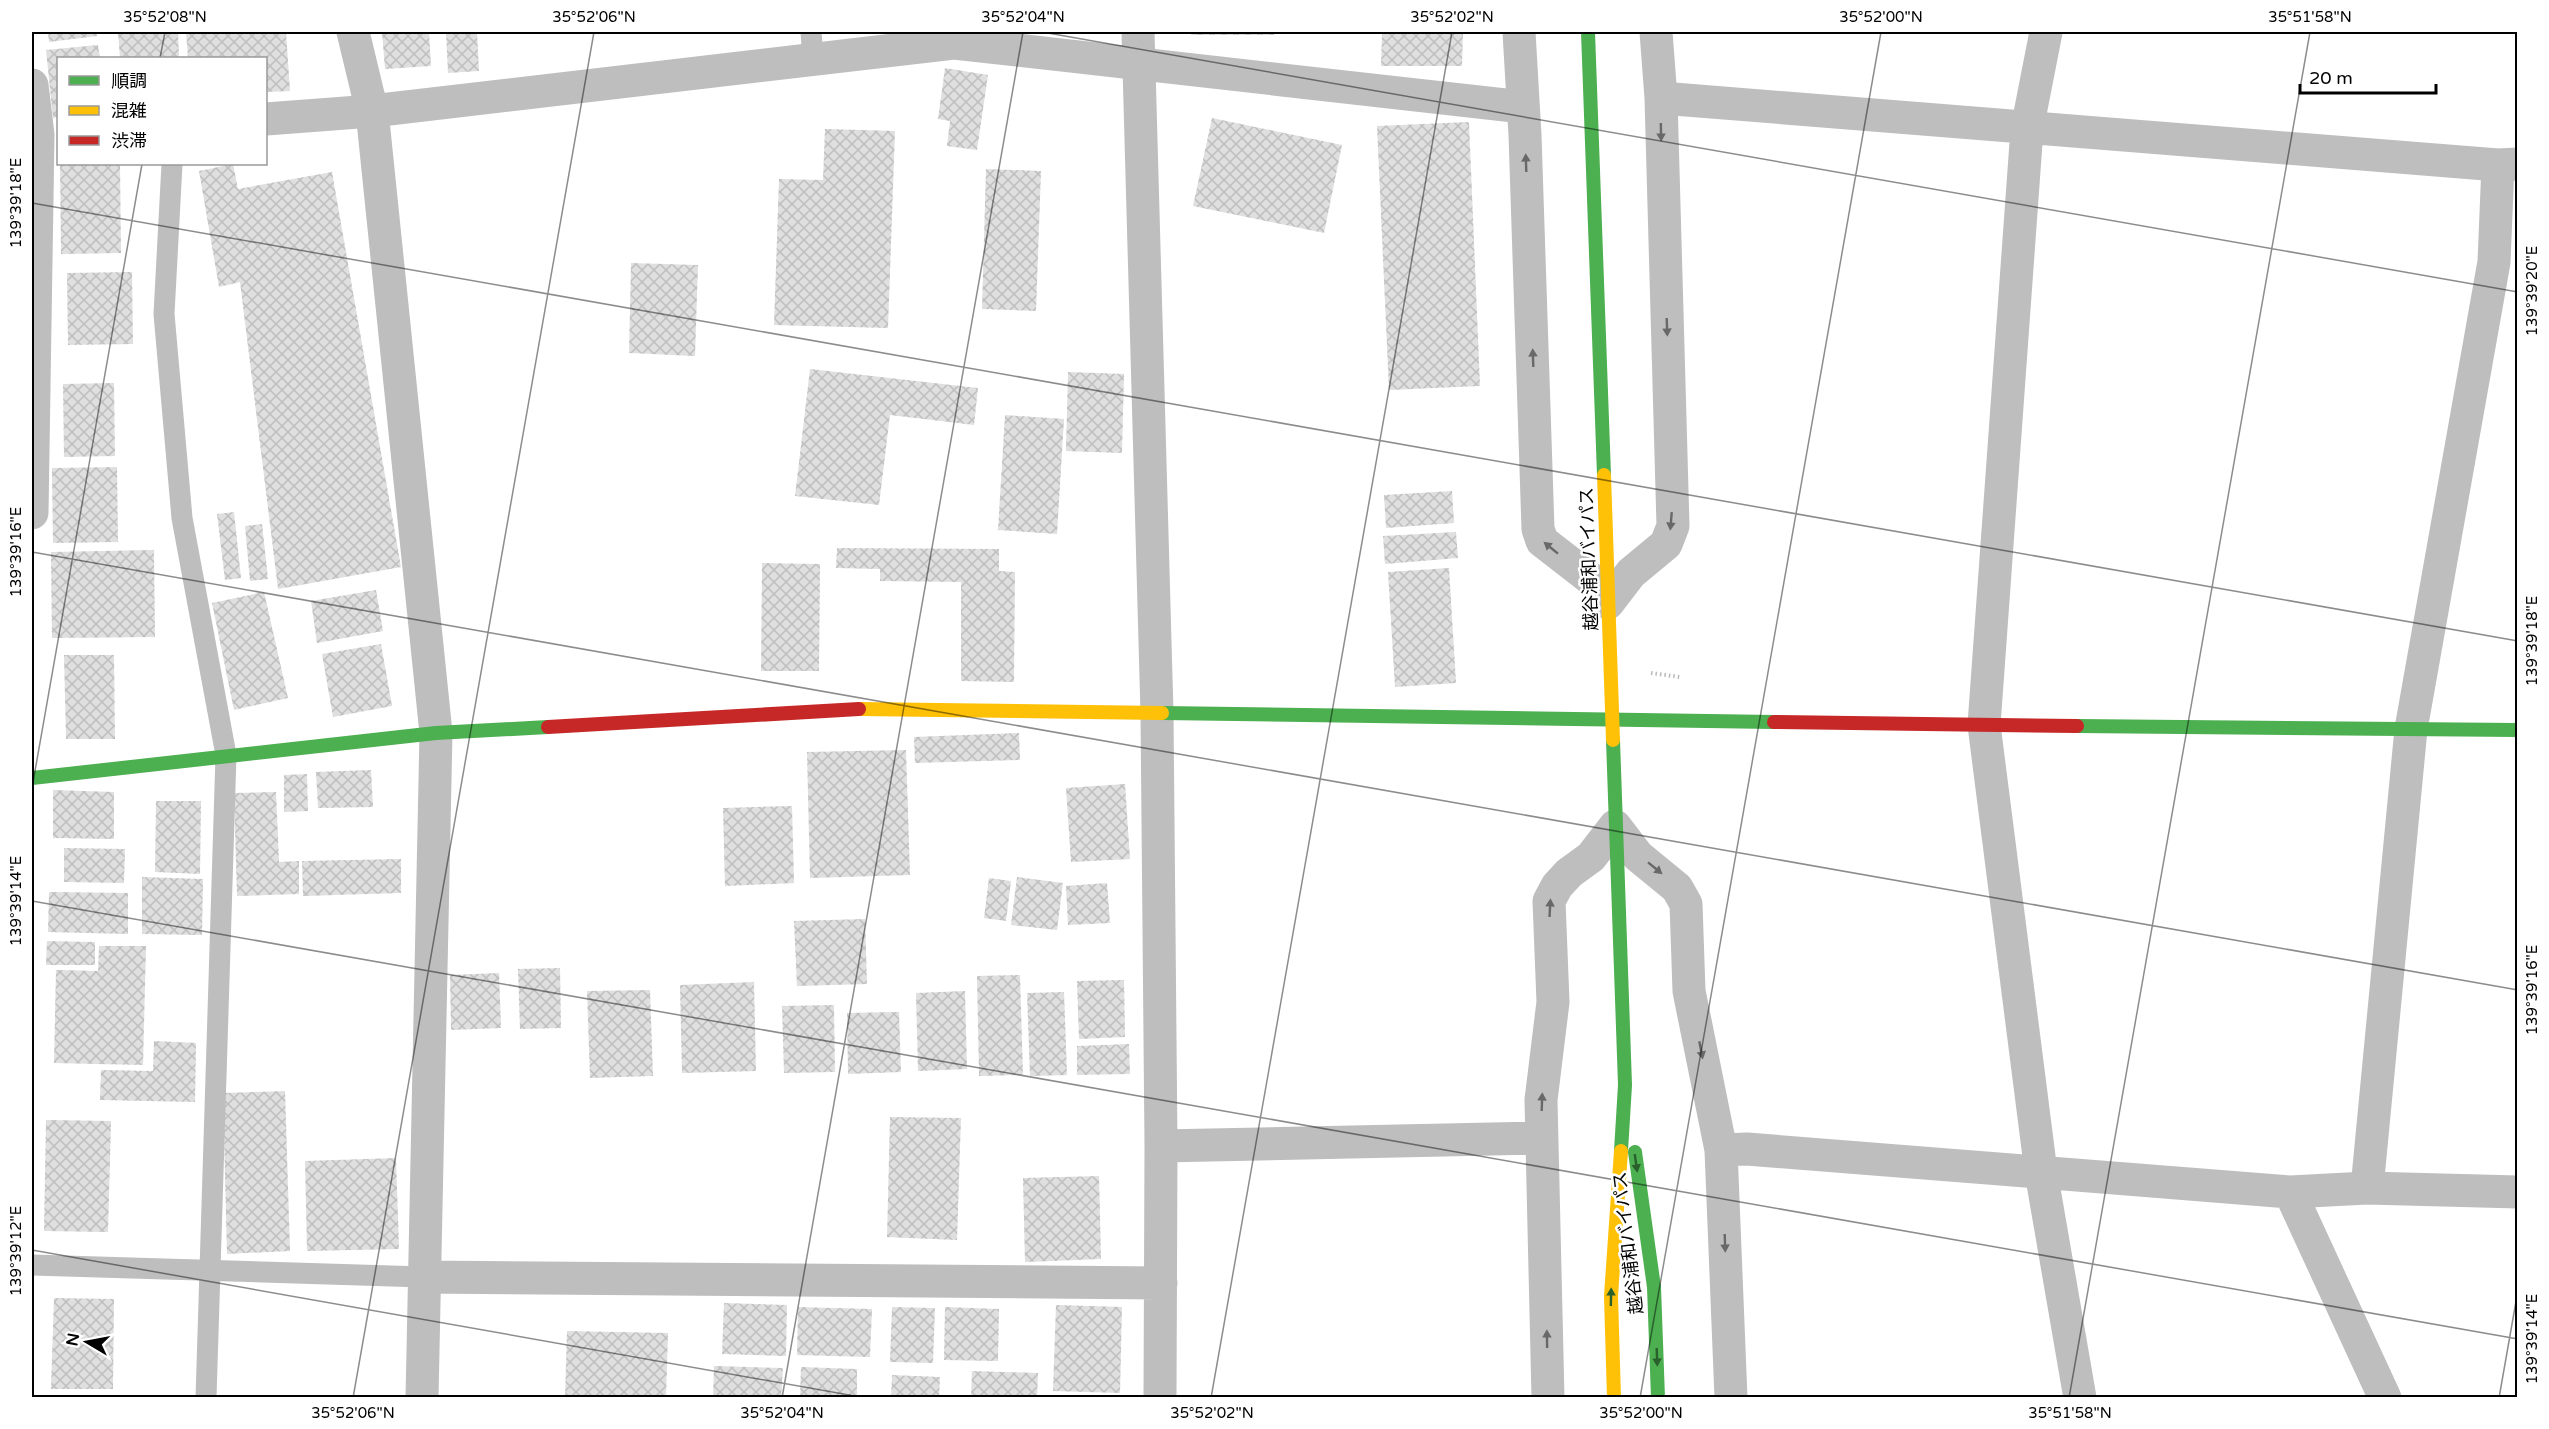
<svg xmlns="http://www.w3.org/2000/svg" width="2549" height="1429" font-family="'Varela Round','Noto Sans JP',sans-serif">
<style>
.building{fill:url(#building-cross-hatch)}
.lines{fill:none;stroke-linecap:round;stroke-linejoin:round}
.path{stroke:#b9b9b9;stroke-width:4;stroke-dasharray:1.5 3;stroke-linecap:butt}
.lane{stroke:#bebebe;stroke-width:21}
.street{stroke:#bebebe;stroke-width:33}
.fast{stroke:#4caf50;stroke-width:14}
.slow{stroke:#ffc107;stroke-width:14}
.jam{stroke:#c62828;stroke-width:14}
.oneway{fill:#686868}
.oneway2{fill:#2a602c}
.ticks{fill:none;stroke:#000;stroke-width:1.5;stroke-opacity:0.45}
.labels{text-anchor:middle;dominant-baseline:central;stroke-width:5;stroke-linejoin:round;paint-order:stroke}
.street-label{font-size:18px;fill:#000;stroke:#fff}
.neatline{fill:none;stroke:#000;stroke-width:2}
.ticks-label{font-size:15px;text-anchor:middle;fill:#000}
</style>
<defs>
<pattern id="building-cross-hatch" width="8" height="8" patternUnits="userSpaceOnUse" patternTransform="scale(1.5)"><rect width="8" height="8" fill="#dfdfdf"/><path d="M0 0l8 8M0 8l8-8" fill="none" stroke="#bebebe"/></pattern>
</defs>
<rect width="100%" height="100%" fill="#fff"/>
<!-- building -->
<path class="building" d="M48,32H96L97,36L49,42Z
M118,32H178L179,58H120Z
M186,32H286L290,91L266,92V58H188Z
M382,32H429L431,66L385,69Z
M446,32H477L479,71L448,73Z
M1191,32H1274V35H1191Z
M1382,32H1463L1462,66H1381Z
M98,45L100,58H58V117L53,118L46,50Z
M945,68L988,75L977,150L947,146L950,121L938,119Z
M1212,118L1342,145L1324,233L1193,206Z
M1469,122L1480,386L1389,390L1377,126Z
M825,129L895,131L888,328L774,325L779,179L823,180Z
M60,164H120L121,253L61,254Z
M233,164L238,189L332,172L401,567L278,589L240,282L219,287L199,171Z
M986,169L1041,171L1036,311L982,309Z
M631,263L698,265L695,356L629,353Z
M132,272L133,344L68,345L67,273Z
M810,369L978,388L974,425L890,415L879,505L795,496Z
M1068,372L1124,374L1122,453L1066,451Z
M114,383L115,456L64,457L63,384Z
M1005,415L1064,419L1057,534L998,530Z
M117,467L118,542L53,543L52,468Z
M1452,491L1454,523L1386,528L1384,495Z
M234,512L241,578L225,580L217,514Z
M262,524L268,579L250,581L245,526Z
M1456,532L1458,558L1385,564L1383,536Z
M837,548L999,549V571L1015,572L1014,682L961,681V582L880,581V569L836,568Z
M154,550L155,637L52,638L51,552Z
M762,563L820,564L819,671H761Z
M1449,568L1456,683L1395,687L1388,572Z
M376,590L383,631L317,643L311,601Z
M264,592L288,698L234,710L212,603Z
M381,644L392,706L333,717L322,654Z
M64,655H114L115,739H66Z
M1019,733L1020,760L915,763L914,737Z
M906,750L910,875L810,878L807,752Z
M371,770L373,807L318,808L316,772Z
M307,774L308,811L284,812V775Z
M1125,784L1130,859L1071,862L1066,788Z
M53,790L114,792V839L53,838Z
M276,792L279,862L299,861V894L237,896L234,793Z
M156,801H201L200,874L155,872Z
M792,806L794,883L725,886L723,808Z
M64,848L125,849L124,883L64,882Z
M401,859V893L303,896L302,861Z
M142,877L203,879L202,935L142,934Z
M1017,877L1063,883L1057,930L1011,925Z
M989,878L1011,881L1006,921L984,918Z
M1107,883L1110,923L1068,925L1066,886Z
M49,892L128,893V934L48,932Z
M865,919L867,984L797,986L794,921Z
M47,941L95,942V965H46Z
M99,946H146L143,1065L54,1063L56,970L98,971Z
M560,968L561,1028L520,1029L518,969Z
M499,973L501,1028L451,1030L450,975Z
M1020,975L1023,1075L979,1076L977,976Z
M1124,980L1125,1037L1079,1039L1077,981Z
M754,982L756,1071L682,1073L680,985Z
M650,990L653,1076L590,1078L587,991Z
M965,991L967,1069L918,1071L916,993Z
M1064,992L1067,1075L1030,1076L1027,993Z
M834,1005L835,1072L784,1073L782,1006Z
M899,1012L901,1072L848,1074L847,1013Z
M154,1041L196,1043L195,1102L100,1100L101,1070L153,1071Z
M1129,1044L1130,1074L1077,1075V1046Z
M285,1091L290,1251L227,1254L223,1093Z
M890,1117L961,1118L957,1240L887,1237Z
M46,1120L111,1121L108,1232L44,1231Z
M396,1158L399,1249L307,1251L305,1161Z
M1099,1176L1101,1259L1025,1262L1023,1178Z
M54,1298L114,1299L113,1389H51Z
M724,1303L787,1305L786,1356L722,1354Z
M1056,1305L1122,1307L1120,1393L1053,1391Z
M798,1307L872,1309L870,1357L797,1355Z
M892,1307L935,1308L933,1363L890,1362Z
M945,1307L999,1309L998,1361L944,1360Z
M567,1331L668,1333L666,1398H565Z
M714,1366L783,1368L781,1398H713Z
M801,1367L857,1369V1398H800Z
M972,1371L1038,1373L1037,1398H971Z
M892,1375L940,1377L939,1398H891Z"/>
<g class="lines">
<!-- path -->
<path class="path" d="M1651,673L1680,677"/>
<!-- lane -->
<path class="lane" d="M811,32L813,60
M172,164L164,314L182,518L226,755L206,1398
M32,1265L424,1277"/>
<!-- street -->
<path class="street" d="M353,32L372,111L436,733L422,1398
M1138,32L1157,713L1161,1146L1160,1398
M1519,32L1525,135L1538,529L1542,541L1591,579L1608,603L1631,573L1666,544L1673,526L1661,98L1656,32
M2046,32L2027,129L1984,725L2041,1172L2080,1398
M32,85L38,135L32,513
M1661,98L2498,165L2518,164
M266,119L372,111L954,43L1523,107
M1161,1146L1541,1138
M1721,1150L1747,1149L2290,1192L2367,1188L2518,1192
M2367,1188L2411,729L2494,262L2498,165
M2290,1192L2385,1398
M424,1277L1161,1283
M1548,1398L1541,1100L1553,1002L1549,901L1557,886L1569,873L1591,857L1615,826L1638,856L1677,888L1686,904L1689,991L1721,1150L1731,1398"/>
<!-- fast -->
<path class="fast" d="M1588,32L1604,475
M1162,713L1774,722
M2077,726L2518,730
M1613,740L1625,1085L1621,1151
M32,778L436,733L548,727
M1635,1152L1654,1287L1658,1398"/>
<!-- slow -->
<path class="slow" d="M1604,475L1613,740
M859,709L1162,713
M1614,1398L1611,1296L1621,1151"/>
<!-- jam -->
<path class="jam" d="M1774,722L2077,726
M548,727L859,709"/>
</g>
<!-- one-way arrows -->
<defs><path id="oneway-solid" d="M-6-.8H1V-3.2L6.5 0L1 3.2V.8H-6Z" transform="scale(1.5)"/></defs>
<g class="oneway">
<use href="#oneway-solid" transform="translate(1661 132) rotate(89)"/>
<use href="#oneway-solid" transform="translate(1526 163) rotate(-92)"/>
<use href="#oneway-solid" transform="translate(1667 327) rotate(88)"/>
<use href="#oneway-solid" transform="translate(1533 358) rotate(-92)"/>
<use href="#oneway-solid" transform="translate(1671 521) rotate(95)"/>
<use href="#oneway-solid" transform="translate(1551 548) rotate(-141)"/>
<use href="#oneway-solid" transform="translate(1655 868) rotate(39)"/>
<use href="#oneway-solid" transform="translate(1550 908) rotate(-87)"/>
<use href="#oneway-solid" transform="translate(1701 1050) rotate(79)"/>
<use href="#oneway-solid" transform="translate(1542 1102) rotate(-88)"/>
<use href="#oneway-solid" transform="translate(1725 1243) rotate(88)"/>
<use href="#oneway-solid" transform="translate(1547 1339) rotate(-91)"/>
</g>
<g class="oneway2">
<use href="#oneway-solid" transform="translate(1636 1163) rotate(82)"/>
<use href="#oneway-solid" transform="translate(1611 1297) rotate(-89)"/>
<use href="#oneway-solid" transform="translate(1657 1357) rotate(88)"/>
</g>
<!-- ticks -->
<path class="ticks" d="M1042,32L2518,292M160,58L165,32M32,203L2518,641M32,552L2518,990M32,788L142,164M32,901L2518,1339M32,1250L866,1398M353,1398L594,32M782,1398L1023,32M1211,1398L1452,32M1640,1398L1881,32M2069,1398L2310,32M2499,1398L2518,1290"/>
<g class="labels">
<!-- street labels -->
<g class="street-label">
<text transform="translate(1589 559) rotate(-92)">越谷浦和バイパス</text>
<text transform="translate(1628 1243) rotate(-97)">越谷浦和バイパス</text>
</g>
</g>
<!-- border -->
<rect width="2549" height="1429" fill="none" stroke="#ffffff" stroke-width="66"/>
<!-- legend -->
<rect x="57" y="57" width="210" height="108" fill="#ffffff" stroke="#999999" stroke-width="1.5"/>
<rect x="69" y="76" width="30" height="9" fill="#4caf50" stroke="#999999" stroke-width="1.5"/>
<text x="111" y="87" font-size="18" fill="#000000">順調</text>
<rect x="69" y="106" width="30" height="9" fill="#ffc107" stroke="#999999" stroke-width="1.5"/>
<text x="111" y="117" font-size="18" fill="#000000">混雑</text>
<rect x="69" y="136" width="30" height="9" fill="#c62828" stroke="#999999" stroke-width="1.5"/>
<text x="111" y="147" font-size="18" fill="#000000">渋滞</text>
<!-- north arrow -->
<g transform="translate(87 1342) rotate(280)" stroke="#ffffff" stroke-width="4.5" paint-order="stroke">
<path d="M0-4.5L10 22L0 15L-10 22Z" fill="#000000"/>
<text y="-9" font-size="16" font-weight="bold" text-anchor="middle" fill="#000000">N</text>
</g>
<!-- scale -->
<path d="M2300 84v9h136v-9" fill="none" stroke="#000000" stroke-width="3"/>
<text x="2309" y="84" font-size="18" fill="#000000" stroke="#ffffff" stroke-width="4.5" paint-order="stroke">20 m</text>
<rect x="33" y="33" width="2483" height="1363" class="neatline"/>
<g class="ticks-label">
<text x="165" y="22">35°52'08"N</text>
<text x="594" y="22">35°52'06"N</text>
<text x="1023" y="22">35°52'04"N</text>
<text x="1452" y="22">35°52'02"N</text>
<text x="1881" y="22">35°52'00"N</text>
<text x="2310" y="22">35°51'58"N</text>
<text transform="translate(16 203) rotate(-90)" y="5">139°39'18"E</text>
<text transform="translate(2532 291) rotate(-90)" y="5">139°39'20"E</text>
<text transform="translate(16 552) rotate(-90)" y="5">139°39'16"E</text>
<text transform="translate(2532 641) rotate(-90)" y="5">139°39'18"E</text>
<text transform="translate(16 901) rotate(-90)" y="5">139°39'14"E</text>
<text transform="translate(2532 990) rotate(-90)" y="5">139°39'16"E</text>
<text transform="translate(16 1251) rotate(-90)" y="5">139°39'12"E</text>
<text transform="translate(2532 1339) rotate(-90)" y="5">139°39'14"E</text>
<text x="353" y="1418">35°52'06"N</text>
<text x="782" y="1418">35°52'04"N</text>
<text x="1212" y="1418">35°52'02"N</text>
<text x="1641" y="1418">35°52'00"N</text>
<text x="2070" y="1418">35°51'58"N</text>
</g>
</svg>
